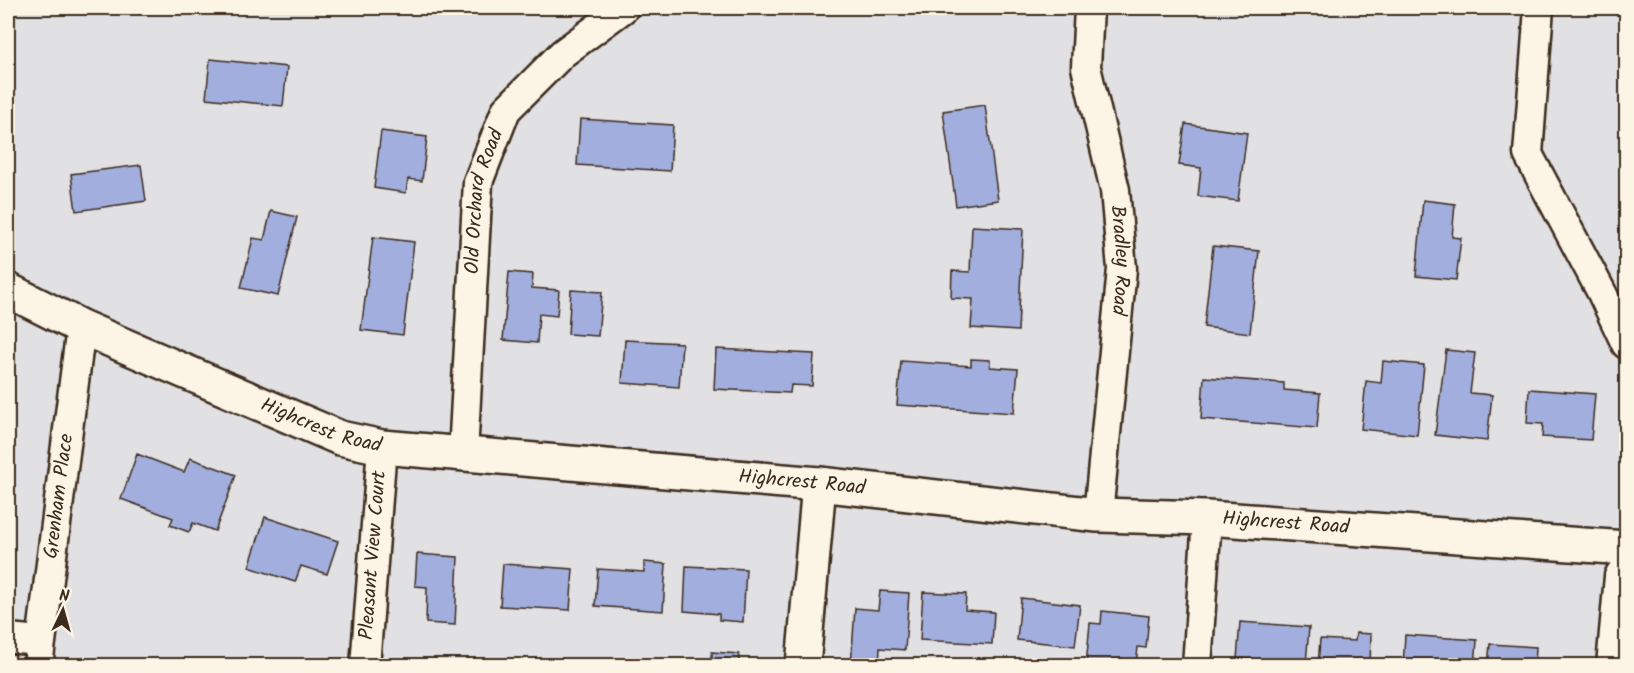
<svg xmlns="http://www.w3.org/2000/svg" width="1634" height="673" font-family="Kalam,sans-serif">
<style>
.building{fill:#a2afde;stroke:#3b2a1e;stroke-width:1.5}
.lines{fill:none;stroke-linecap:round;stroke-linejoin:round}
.minor-casing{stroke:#3b2a1e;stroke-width:33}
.tertiary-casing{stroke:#3b2a1e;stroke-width:38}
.minor{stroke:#fcf5e5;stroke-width:28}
.tertiary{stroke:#fcf5e5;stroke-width:33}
.labels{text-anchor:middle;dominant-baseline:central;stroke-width:4.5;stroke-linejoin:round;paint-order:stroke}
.street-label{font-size:20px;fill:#3b2a1e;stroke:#fcf5e5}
</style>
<rect width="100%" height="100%" fill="#e1e0e3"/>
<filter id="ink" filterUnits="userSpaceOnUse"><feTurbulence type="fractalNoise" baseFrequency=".0167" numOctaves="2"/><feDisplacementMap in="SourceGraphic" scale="12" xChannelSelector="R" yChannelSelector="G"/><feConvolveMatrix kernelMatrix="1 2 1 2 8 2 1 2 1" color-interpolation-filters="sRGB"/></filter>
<g filter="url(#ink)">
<!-- building -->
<path class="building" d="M210,59L287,67L283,106L206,98Z
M985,105L998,200L956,206L943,111Z
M580,119L673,125L670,171L577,165Z
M1185,124L1247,133L1238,201L1198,196L1201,168L1179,165Z
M381,131L427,137L422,181L408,179L406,193L374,188Z
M141,165L146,201L76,211L71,174Z
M1423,200L1455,204L1452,237L1461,238L1456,280L1416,276Z
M271,211L297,217L278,296L241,288L253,238L264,240Z
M972,226L1023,229L1018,331L971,328L973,299L951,298L952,271L970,272Z
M373,237L414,242L403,335L361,330Z
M1213,246L1259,251L1250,333L1204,327Z
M509,272L533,274L532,288L559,290L557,316L539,314L537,343L503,340Z
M571,290L602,292L598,336L568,334Z
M625,340L682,343L679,387L622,383Z
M716,349L814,354L812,386L791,385L790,393L714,389Z
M1446,350L1475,353L1470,393L1492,395L1487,441L1435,435Z
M971,359L990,360V367L1018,369L1014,413L897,405L901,361L971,366Z
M1383,361L1424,365L1417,435L1361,429L1366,381L1381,383Z
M1204,377L1284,383V390L1320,393L1317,428L1201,419Z
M1529,389L1595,394L1591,440L1542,437L1543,424L1527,423Z
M137,454L184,472L190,458L236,475L215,531L193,523L189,532L170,525L173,518L121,499Z
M265,517L338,541L327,574L301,566L295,582L249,567Z
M417,554L458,557L455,625L426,623L427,587L415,586Z
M644,562L666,564L663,611L595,606L598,569L644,572Z
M503,564L573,569L570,610L500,606Z
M686,566L746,569L743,622L719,620V614L684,611Z
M880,591L909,593L905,650L880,648L879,666H851L855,608L878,610Z
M923,592L966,594L965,610L994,612L992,644L920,640Z
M1021,598L1080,605L1075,646L1017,640Z
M1102,611L1149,616L1146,648L1138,647L1136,666H1086L1090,623L1101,624Z
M1240,622L1309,627L1306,664L1285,663V666H1262L1263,660L1237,659Z
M1356,633L1371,634L1370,666H1318L1320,639L1355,641Z
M1405,635L1477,640L1475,666H1403Z
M1490,644L1536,647L1535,666H1488Z
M712,652L739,654V666H712Z"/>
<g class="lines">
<!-- minor casing -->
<g class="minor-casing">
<g id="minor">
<path id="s1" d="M1089,8L1086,67L1115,190L1122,269L1098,515"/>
<path d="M1539,8L1528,154L1602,293L1626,344"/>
<path id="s2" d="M463,454L478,182L506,110L563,53L624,8"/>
<path d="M8,638L40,641"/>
<path id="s3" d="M38,666L81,327"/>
<path id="s4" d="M365,666L382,447"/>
<path d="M1197,666L1207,518"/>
<path d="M1611,666L1619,576L1626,565"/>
</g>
</g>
<!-- tertiary casing -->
<g class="tertiary-casing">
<g id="tertiary">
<path id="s5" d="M8,290L81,327L340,438L382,447L819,484L1098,515L1207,518L1626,548"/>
<path d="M803,666L819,484"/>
</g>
</g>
<!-- minor -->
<use href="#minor" class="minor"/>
<!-- tertiary -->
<use href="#tertiary" class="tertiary"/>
</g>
</g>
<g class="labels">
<!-- street labels -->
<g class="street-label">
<text stroke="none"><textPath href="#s2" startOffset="254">Old Orchard Road</textPath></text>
<text stroke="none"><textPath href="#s1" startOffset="256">Bradley Road</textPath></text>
<text stroke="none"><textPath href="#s5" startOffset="342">Highcrest Road</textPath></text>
<text stroke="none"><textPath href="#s5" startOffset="828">Highcrest Road</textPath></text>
<text stroke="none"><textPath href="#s3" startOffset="171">Grenham Place</textPath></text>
<text stroke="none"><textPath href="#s5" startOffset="1314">Highcrest Road</textPath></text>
<text stroke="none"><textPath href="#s4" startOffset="111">Pleasant View Court</textPath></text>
</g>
</g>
<!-- margin -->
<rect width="1634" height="673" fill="none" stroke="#fcf5e5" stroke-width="30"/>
<rect x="15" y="15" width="1604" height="643" fill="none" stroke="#3b2a1e" stroke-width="2" filter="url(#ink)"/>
<!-- north arrow -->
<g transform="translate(63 610) rotate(5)" stroke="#fcf5e5" stroke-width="4.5" paint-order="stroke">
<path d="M0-4.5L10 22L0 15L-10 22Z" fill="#3b2a1e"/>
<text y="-9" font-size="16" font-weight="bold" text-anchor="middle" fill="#3b2a1e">N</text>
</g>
</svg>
